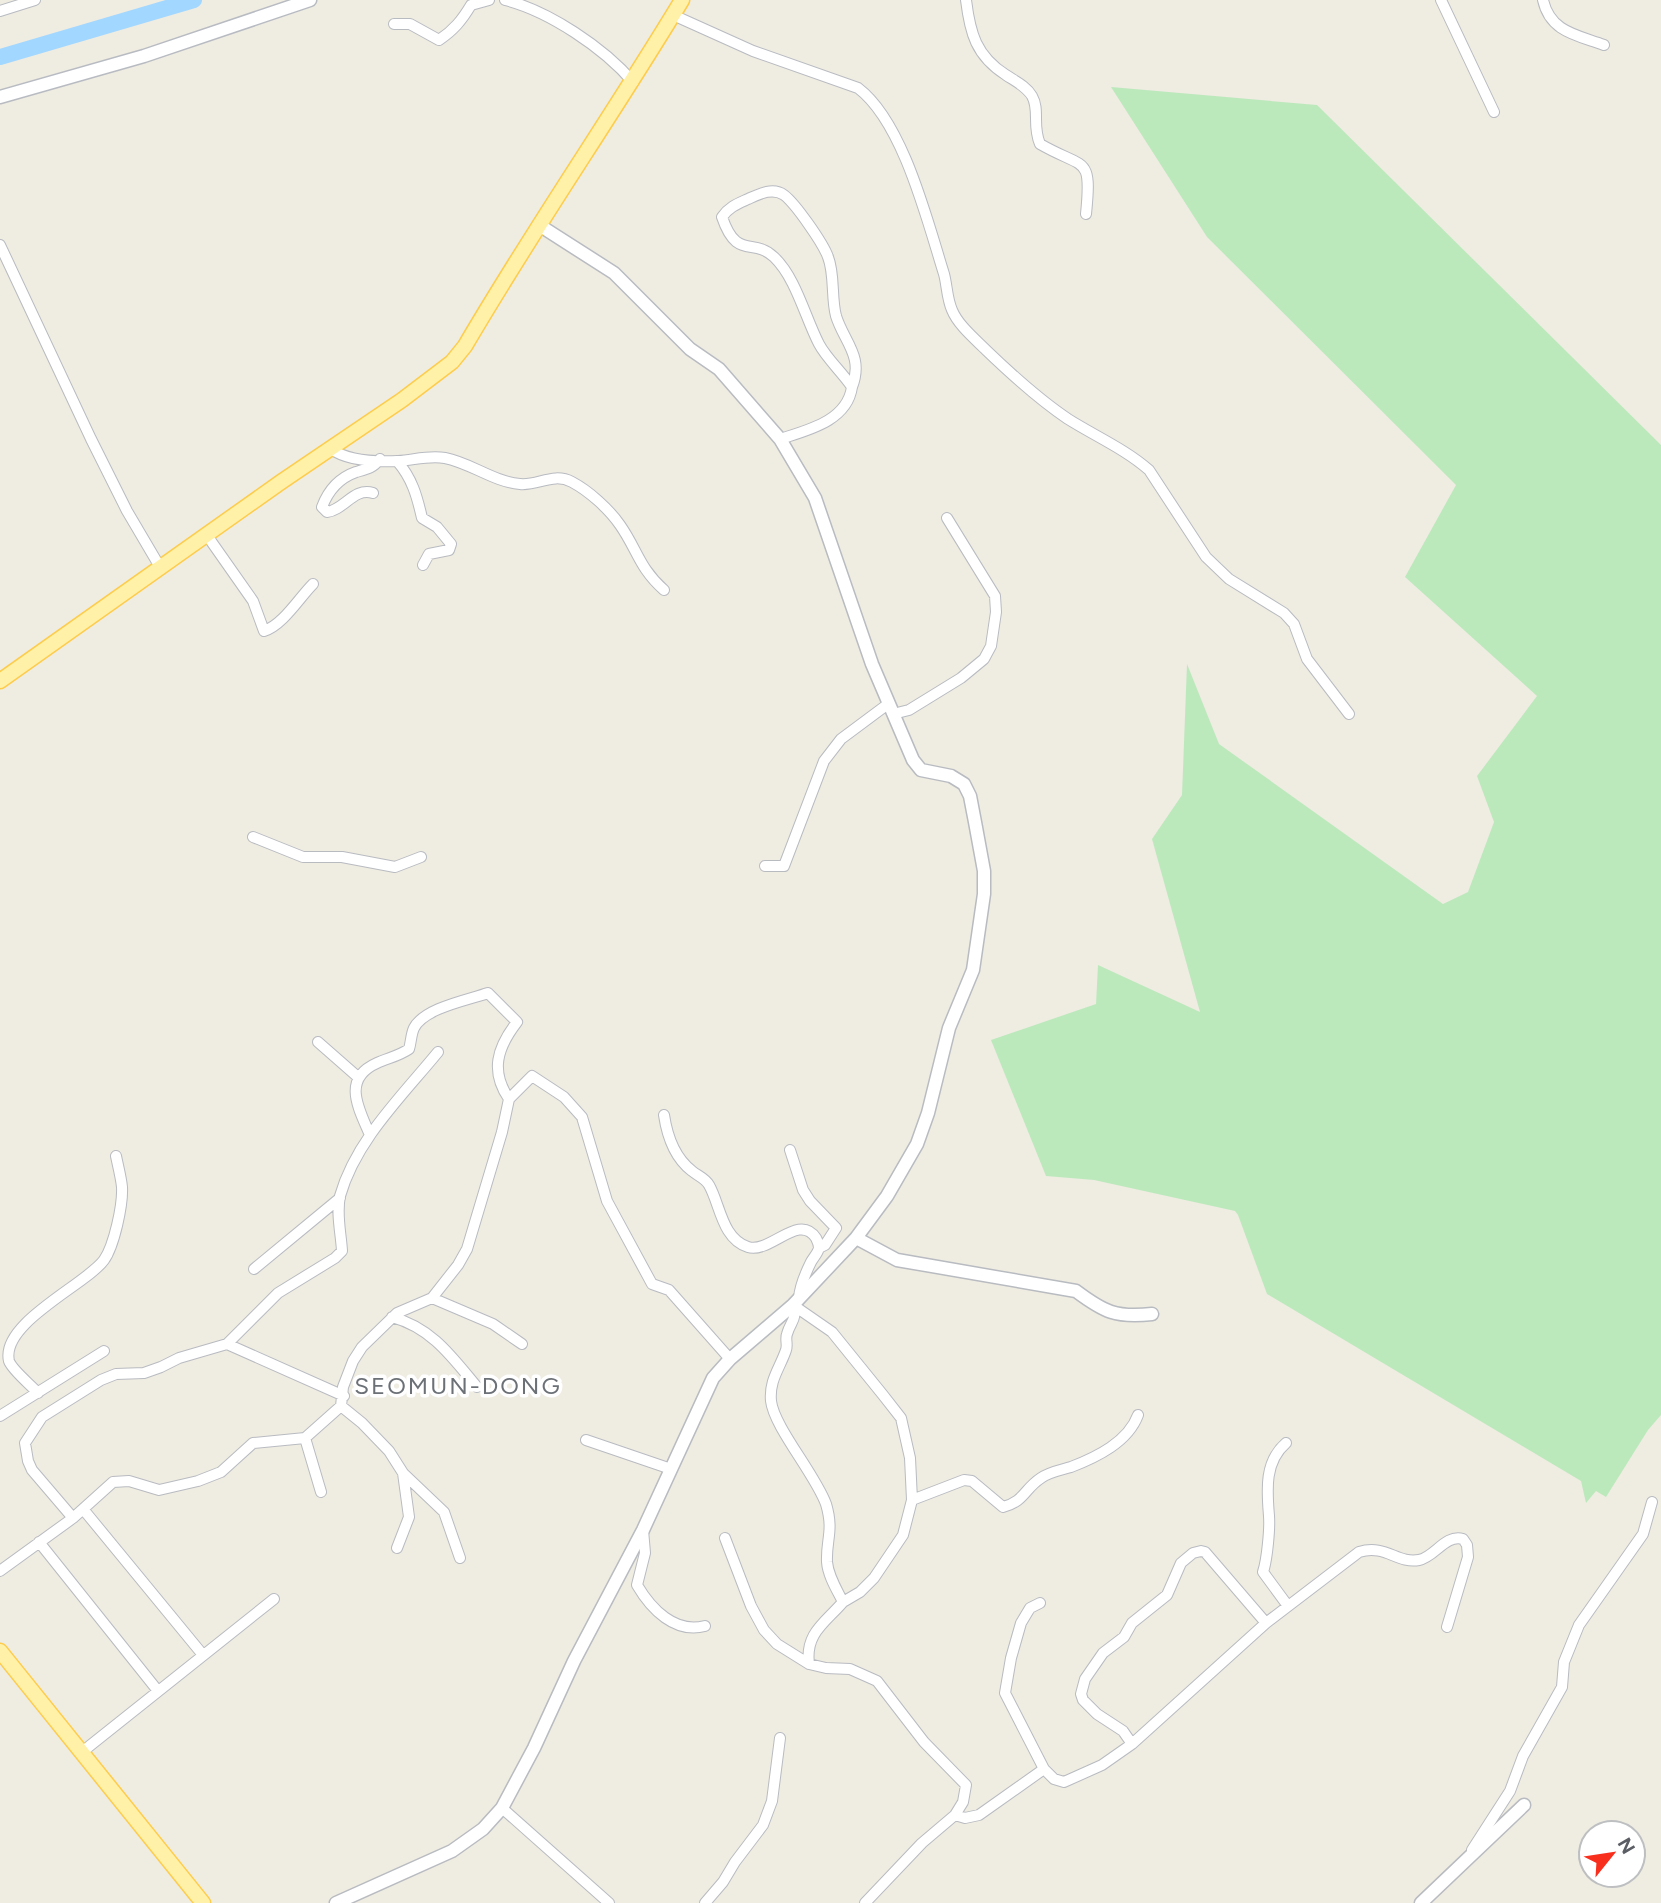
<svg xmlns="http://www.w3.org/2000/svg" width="1661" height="1903" font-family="Figtree,sans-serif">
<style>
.green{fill:#bce9bc}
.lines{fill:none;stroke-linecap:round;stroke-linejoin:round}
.river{stroke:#a2d7ff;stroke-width:16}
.minor-casing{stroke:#b8bbc0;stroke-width:12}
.tertiary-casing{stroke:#b8bbc0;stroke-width:15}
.secondary-casing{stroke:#b8bcc2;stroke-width:15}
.primary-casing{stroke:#fecc4c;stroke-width:17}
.minor{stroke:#fff;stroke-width:10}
.tertiary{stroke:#fff;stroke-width:12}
.secondary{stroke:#fff;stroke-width:12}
.primary{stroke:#fff1a7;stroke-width:14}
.labels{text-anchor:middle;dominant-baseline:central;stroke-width:7;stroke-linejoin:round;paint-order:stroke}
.quarter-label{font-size:24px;letter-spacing:2px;fill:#6c7177;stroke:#fff}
</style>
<rect width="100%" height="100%" fill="#efece2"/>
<!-- green -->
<path class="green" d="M1111,87L1317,105L1661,445V1415L1648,1430L1606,1497L1596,1491L1586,1503L1581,1481L1267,1294L1238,1215L1235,1211L1094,1180L1046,1176L991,1040L1096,1004L1098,965L1200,1012L1152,839L1182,795L1187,664L1219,744L1443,904L1468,892L1494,822L1477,776L1537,696L1405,577L1456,485L1207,237Z"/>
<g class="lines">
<!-- river -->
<path class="river" d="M0,57L194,0"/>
<!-- minor casing -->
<g class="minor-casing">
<path id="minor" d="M505,0C549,11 604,48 633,82
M966,0C970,33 976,56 1006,75C1015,81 1026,86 1032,96C1040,110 1032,126 1040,144C1085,170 1092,154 1086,214
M1441,0L1494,112
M1543,0C1550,32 1577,35 1604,45
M0,11L35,0
M673,15L753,51L858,88C903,122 927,220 944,274C947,285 947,299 952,310C958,325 975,339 986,350C1012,375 1038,399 1068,419C1095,436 1125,449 1149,470L1206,557L1229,579L1284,613L1294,624L1307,659L1349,714
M394,24H410L439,40C454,30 462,20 471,5L489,0
M0,245L91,439L127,511L160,567
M780,439C808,430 847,421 852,387C842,372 827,359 819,344C805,317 796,278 774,257C753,237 737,261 722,217C729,207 737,204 748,199C759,194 773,187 784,195C795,203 823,243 828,257C835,275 831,297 836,316C844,342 864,356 852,387
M331,449C348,461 377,462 398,461C414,460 429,455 445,458C471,463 494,482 520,484C538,486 553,472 572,482C589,491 609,509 620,525C637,549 639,568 664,590
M397,461C412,478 417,496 422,518L437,527L451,544L449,550L429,554L423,565
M373,493C354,487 344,510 327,512L322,507C328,491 339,478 356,472C367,469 373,468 380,459
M206,534L253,601L264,631C283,625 299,598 313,584
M893,714L909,710L961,678L984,659L991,646L996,612L995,596L947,518
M253,837L303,857H342L395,867L421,857
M765,866H784L824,761L841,739L888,704
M318,1042L359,1078
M509,1099L532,1076L564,1097L582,1117L607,1201L652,1284L669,1290L730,1359
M664,1115C667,1135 675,1158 692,1171C698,1176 705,1178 709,1185C720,1204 722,1239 748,1247C770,1254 799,1212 816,1238C817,1240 819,1246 819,1248C818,1253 813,1258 811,1262C805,1274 800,1285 799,1298
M790,1150L803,1190L810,1201L836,1228L825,1245L819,1248
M254,1269L340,1198
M432,1298L493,1324L522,1344
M793,1305C797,1321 791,1320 787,1334C785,1339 788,1345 786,1350C780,1368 769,1380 771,1401C774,1427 815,1474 826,1504C834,1531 826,1539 827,1562C828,1576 837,1590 843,1602C825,1623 805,1633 809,1664
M793,1305L832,1332L883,1395L901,1418L910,1458L912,1500L903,1535L874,1578L860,1592L843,1602
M392,1317C432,1328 452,1357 477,1387
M227,1344L344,1396
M38,1393C31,1385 12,1370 9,1361C0,1323 87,1284 104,1260C114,1246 123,1205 122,1187C121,1177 118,1166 116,1156
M341,1406L362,1423L389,1451L403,1473L444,1512L460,1558
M0,1416L104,1351
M305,1438L321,1492
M586,1440L671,1469
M1286,1443C1264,1462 1267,1491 1269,1516C1270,1529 1267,1560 1263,1572L1288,1606
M912,1500L964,1480L972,1481L1003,1507C1025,1501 1024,1489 1041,1478C1049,1472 1061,1470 1071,1467C1097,1457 1128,1442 1138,1415
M83,1509L203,1655
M73,1518L113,1482L129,1481L159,1490L198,1481L221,1472L253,1443L305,1438L341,1406L343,1387L353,1361L362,1347L397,1313L432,1298L458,1265L467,1249L502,1132L509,1099C490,1071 497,1048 517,1022L488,993C468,1000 424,1008 414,1028C411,1034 411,1043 409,1049C399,1056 388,1058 377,1063C341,1079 359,1109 370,1135
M643,1530L645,1553L637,1585C651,1609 675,1634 705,1626
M725,1538L751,1606L764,1630L777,1644L809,1664L826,1668L850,1669L877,1681L924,1742L966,1785L963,1802L955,1815
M39,1542L158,1691
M397,1548L409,1517L403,1473
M0,1571L73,1518L32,1470L28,1461L25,1443L42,1417L101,1380L116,1374L144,1373L161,1367L179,1358L227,1344L278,1293L335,1258L342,1251C341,1233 336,1214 340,1196C356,1140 402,1096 438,1052
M1040,1603L1030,1608L1021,1623L1011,1658L1005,1693L1044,1769L1054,1779L1064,1782L1102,1765L1132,1744L1266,1623L1359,1552C1386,1544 1397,1564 1419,1560C1435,1557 1445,1534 1463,1539L1467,1545L1468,1557L1447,1627
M1132,1744L1123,1731L1097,1714L1083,1700L1081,1694L1085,1679L1103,1653L1124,1637L1132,1623L1167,1595L1181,1563L1193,1553L1201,1551L1205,1552L1266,1623
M82,1752L274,1599
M502,1808L609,1903
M1472,1850L1510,1791L1523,1756L1562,1687L1564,1662L1579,1625L1643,1534L1652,1502
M705,1903L723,1882L735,1862L763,1825L772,1801L780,1738
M865,1903L922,1843L955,1815L965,1818L979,1815L1044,1769"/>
</g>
<!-- tertiary casing -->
<g class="tertiary-casing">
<path id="tertiary" d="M856,1238L897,1260L1076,1291C1104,1312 1116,1318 1152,1314
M336,1903L452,1851L483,1829L502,1808L534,1748L574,1661L643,1530L713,1378L730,1359L793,1305L856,1238L887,1196L917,1144L928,1113L949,1028L973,970L984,894V871L975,822L970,796L964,784L951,776L921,770L913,760L872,664L815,498L780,439L719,369L690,349L614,273L539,225
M1421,1903L1524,1805"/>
</g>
<!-- secondary casing -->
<g class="secondary-casing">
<path id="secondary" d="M0,97L144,56L310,0"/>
</g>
<!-- primary casing -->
<g class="primary-casing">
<path id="primary" d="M0,681L281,482L402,400L452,362L465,346C534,228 612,116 682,0
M0,1651L203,1903"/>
</g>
<!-- minor -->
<use href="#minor" class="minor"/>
<!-- tertiary -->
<use href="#tertiary" class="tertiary"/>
<!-- secondary -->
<use href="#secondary" class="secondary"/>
<!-- primary -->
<use href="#primary" class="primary"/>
</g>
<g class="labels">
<!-- quarter labels -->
<g class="quarter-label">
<text x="458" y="1385">SEOMUN-DONG</text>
</g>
</g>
<!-- north arrow -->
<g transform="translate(1612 1854) rotate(60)"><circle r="33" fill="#ffffff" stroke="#bdbfc1" stroke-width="2"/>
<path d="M0-5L12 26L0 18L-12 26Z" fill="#f92f1e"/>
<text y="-10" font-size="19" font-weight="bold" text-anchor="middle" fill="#5b5f65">N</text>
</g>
</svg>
